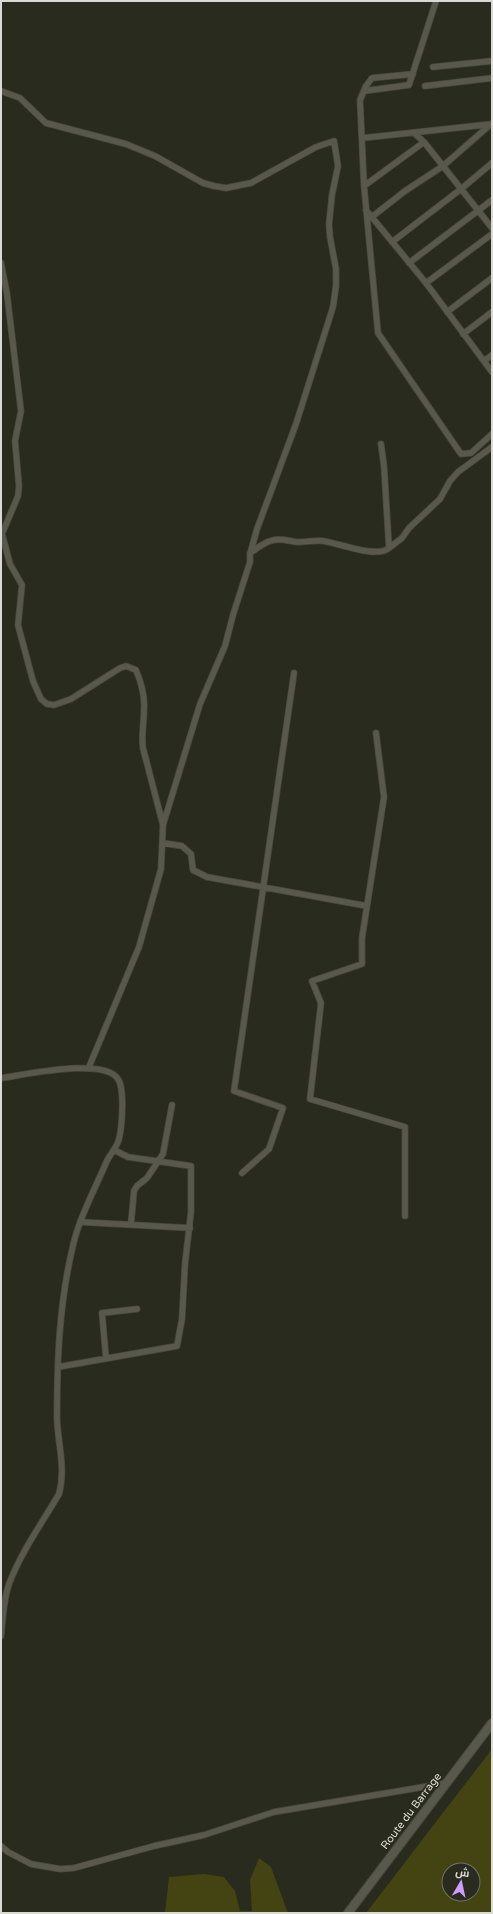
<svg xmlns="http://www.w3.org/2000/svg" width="493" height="1914" font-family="'Varela Round',Cairo,sans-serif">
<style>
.green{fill:#434411;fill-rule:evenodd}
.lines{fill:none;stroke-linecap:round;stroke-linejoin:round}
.street-casing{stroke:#46473e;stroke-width:7}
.secondary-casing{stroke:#46473e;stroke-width:10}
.street{stroke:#58594c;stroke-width:5.5}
.secondary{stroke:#58594c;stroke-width:8}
.labels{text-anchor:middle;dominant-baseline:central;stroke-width:3.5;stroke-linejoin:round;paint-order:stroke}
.street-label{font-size:11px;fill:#d9dad3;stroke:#2a2b1f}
</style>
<rect width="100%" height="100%" fill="#2a2b1f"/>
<!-- green -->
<path class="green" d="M492,1749V1913H366ZM449,1870H473V1894H449Z
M259,1858L271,1867L288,1913H165L169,1877L204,1874L224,1877L235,1891L240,1911H252L250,1880Z"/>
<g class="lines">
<!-- street casing -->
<g class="street-casing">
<path id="street" d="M433,67L492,61
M413,74L372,78L366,86L360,100L364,186L378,333L461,454L471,453L492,434
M425,86L492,78
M1,91L20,98L46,123L126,144L155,156L203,183L214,186L226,188L251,183L316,147L334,141L338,166L332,195L329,224L330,237L336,269V286L333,307L296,424L257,529L250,554V562L233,615L225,646L200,704L163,825
M364,91L409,85L436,1
M414,133L424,142L492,228
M363,138L492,124
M364,186L424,142
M366,210L426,283L492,372
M373,216L405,191L443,166L491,124
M392,242L461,189L492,163
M1,263L7,294L21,411L15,441L19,486L18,496L2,534L10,564L22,585L18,625L33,681L41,699L47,704L54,705L71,699L120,668L126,666L136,670C141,682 145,698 144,710C144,724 141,735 143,748L163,825L161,869L139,947L89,1067
M409,263L492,200
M426,283L492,234
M447,312L492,278
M463,334L492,312
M484,361L492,355
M389,548L402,538L409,528L440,499L450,481L458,472L492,447
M250,553C258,548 265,541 274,540C282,538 291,542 299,542C307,542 315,540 323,541C339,543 376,559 389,548L384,466L381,444
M376,733L384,797L362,938V964L312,981L321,1003L310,1099L405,1127V1216
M163,843L182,846L191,854L193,870L207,877L367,906
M1,1078C25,1075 104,1057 118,1079C125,1089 122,1127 119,1139C117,1148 109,1155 106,1163C94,1191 78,1220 72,1250C59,1306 57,1362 57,1419C58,1445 66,1468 59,1494C42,1523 21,1552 9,1584C3,1601 3,1619 1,1636
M242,1173L269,1149L283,1108L234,1091L294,673
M80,1222L190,1228
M131,1224L134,1191L137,1186L147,1178L163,1154L172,1105
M106,1358L102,1313L137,1309
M58,1367L177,1346L182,1319L185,1264L191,1212V1166L128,1157L114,1150
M1,1846L8,1852L31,1864L60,1869L74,1868L154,1846L204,1835L274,1812L447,1783"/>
</g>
<!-- secondary casing -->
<g class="secondary-casing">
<path id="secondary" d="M348,1913L492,1723"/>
</g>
<!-- street -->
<use href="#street" class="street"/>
<!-- secondary -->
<use href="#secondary" class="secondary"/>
</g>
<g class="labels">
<!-- street labels -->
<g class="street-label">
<text transform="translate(411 1811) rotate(-53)">Route du Barrage</text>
</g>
</g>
<!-- border -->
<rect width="493" height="1914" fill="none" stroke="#d9dad3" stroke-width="4"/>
<!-- north arrow -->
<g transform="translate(461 1882) rotate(9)"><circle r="19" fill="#2a2b1f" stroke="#707167"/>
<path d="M0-3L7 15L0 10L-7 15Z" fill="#d09dfe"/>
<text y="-6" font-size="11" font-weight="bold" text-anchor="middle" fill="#d9dad3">ش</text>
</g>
</svg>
